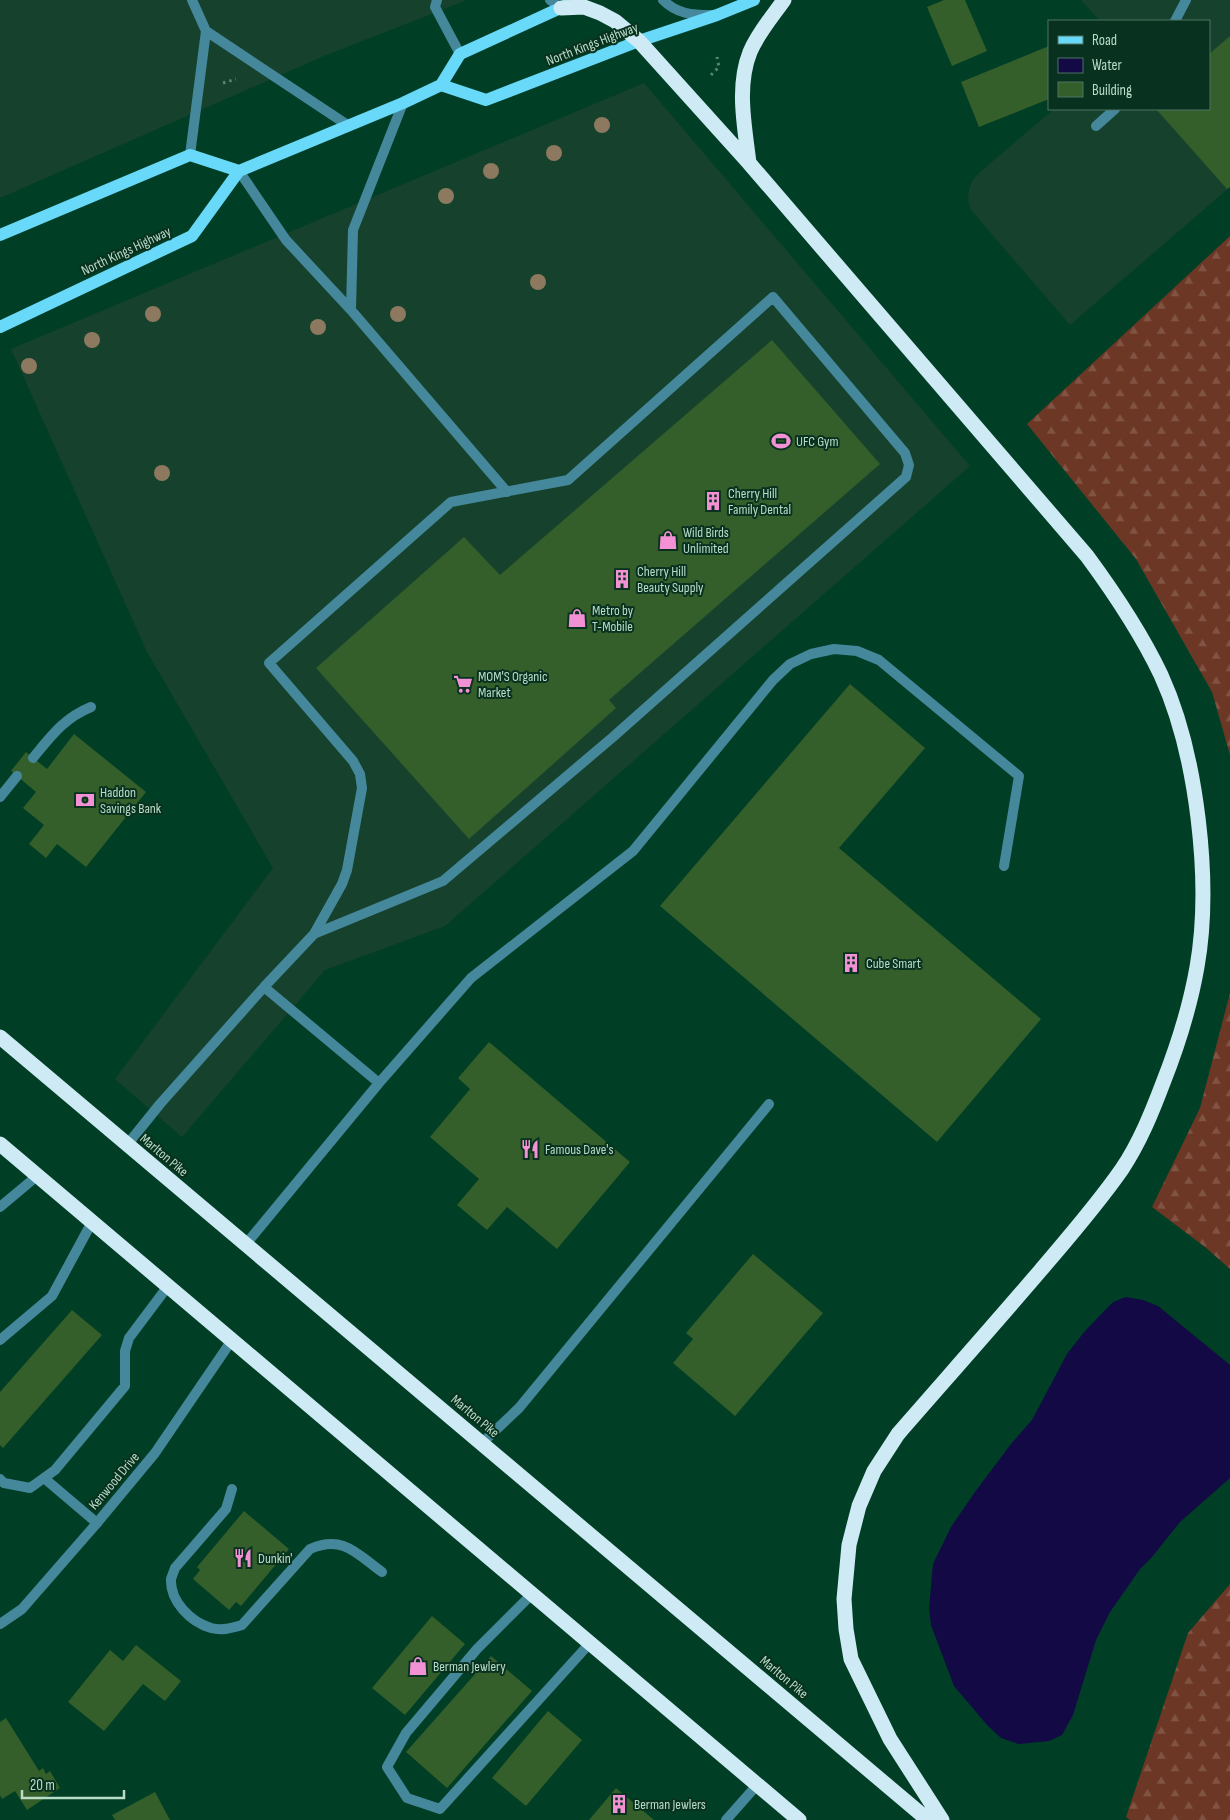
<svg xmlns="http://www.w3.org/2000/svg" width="1230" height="1820" font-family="'Sofia Sans Condensed',sans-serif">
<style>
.built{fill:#16422d}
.forest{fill:url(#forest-firs)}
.water{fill:#120945}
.building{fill:#345e2a}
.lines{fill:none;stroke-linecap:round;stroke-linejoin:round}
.path{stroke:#568770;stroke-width:3;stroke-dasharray:2.5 4;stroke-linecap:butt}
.lane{stroke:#45889c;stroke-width:10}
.street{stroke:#45889c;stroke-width:10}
.primary{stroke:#68d9f9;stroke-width:12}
.highway{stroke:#ceeaf4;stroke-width:15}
.tree{fill:#8c795f}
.labels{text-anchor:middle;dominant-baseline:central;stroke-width:4;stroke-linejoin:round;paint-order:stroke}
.street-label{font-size:14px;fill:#b9dcc7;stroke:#09311f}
.poi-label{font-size:14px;fill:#b9dcc7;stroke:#09311f;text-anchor:start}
</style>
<defs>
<pattern id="forest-firs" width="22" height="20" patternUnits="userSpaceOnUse" patternTransform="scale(1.25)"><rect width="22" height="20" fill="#6d3725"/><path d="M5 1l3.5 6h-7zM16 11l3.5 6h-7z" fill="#805343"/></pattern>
</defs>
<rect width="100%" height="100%" fill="#003e25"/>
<!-- built -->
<path class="built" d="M0,0H467L324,56L0,198Z
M1081,0H1230V187L1070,325L971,210L968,200L969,189L973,180L980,172L1054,109H1209V21H1100Z
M644,83L970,466L445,926L325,970L182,1137L115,1079L273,868L147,652L11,349Z"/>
<!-- forest -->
<path class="forest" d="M1230,236V755L1212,692L1136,559L1027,424Z
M1230,993V1269L1205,1247L1152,1207L1200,1108Z
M1230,1584V1820H1130L1126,1817L1188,1633Z"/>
<!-- water -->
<path class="water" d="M1126,1297L1143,1300L1158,1306L1230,1365V1478L1180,1522L1152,1557L1140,1569L1110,1612L1096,1640L1073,1715L1062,1735L1049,1741L1019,1744L1001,1738L988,1726L954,1686L931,1625L929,1609L933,1564L951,1527L975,1492L1011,1444L1032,1420L1067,1354L1085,1331L1113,1302Z"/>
<!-- building -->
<path class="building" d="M944,0H965L987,51L952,66L927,7Z
M1230,36V187L1227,189L1156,109H1209V54Z
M1049,46V99L979,127L961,82Z
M772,340L880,464L609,700L616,708L469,839L316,668L464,537L500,575Z
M850,684L925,748L839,848L1041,1019L937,1142L660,906Z
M74,734L146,792L86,867L57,844L46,858L29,844L44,825L23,808L36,792L11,771L26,752L47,769Z
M489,1042L630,1162L557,1249L507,1207L487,1230L457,1205L479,1179L430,1137L470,1089L458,1078Z
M753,1254L823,1313L735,1416L673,1363L693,1339L686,1333Z
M72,1310L102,1335L3,1448L0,1445V1392Z
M244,1511L289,1549L241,1606L236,1602L229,1610L193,1579L200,1570L197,1567Z
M432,1616L465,1644L405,1715L372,1688Z
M136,1645L181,1681L165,1701L143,1684L104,1731L68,1702L110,1650L123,1661Z
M491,1656L532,1691L447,1788L406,1752Z
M548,1711L582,1740L526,1806L492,1778Z
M6,1718L39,1771L43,1768L46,1774L50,1771L60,1788L27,1810L15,1791L2,1799L0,1795V1722Z
M616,1788L654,1820H589Z
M155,1792L170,1820H115L112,1815Z"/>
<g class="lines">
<!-- path -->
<path class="path" d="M711,75L719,67L717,57
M223,83L236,79"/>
<!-- lane -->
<path class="lane" d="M437,0L435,7L460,54
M550,0L561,8
M663,0C677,14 692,15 711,15
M1175,21L1186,0
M206,31L349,126
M1096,126L1115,109
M190,155L206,31L192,0
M239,171L286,240L351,310L507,492
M351,310L353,230L403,103
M33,758C51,736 64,718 91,707
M0,797L17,776
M264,987L379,1083
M127,1145L160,1104L264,987L314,934L443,881L613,737L906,477L909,465L905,453L773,297L568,480L451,502L269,663L353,761L360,774L362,788L347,870L342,884L314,934
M0,1207L37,1176
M246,1244L379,1083L471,978L633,851L773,680L790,664L811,654L834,649L857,651L879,660L1019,776L1004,866
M0,1340L52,1296L92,1222
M482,1443L519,1408L769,1104
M44,1478L97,1523
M0,1479L4,1483L30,1488L55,1470L125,1386V1351L129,1338L168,1286
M232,1489L226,1509L175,1568C174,1571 172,1576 171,1579C170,1602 191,1622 211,1628C222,1631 232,1628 242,1625L310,1549C343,1535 356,1553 382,1572
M532,1594L477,1649L406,1733L387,1767L407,1798L440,1809L590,1643
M726,1820L757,1785"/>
<!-- street -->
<path class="street" d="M0,1624L22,1609L97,1523L155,1453L232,1340"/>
<!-- primary -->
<path class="primary" d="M441,85L486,100L639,41L717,15L754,0
M0,235L190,155L239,171
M0,327L192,236L239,171L403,103L441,85L460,54L569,4"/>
<!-- highway -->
<path class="highway" d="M561,8L584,7L600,13L615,21L639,41L749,163L1087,556C1115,594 1141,633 1161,675C1197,754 1212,882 1197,967C1190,1007 1178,1045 1163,1083C1152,1112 1140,1142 1122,1169C1097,1205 1068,1238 1040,1271C993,1326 945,1380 898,1434L874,1471L859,1506L849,1545L844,1599L846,1629L851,1659L890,1739L942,1820
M749,163C745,128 736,87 750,52C758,33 772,17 784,0
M0,1037L928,1820
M0,1144L799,1820"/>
</g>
<!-- trees -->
<g class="tree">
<circle cx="602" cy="125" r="8"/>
<circle cx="554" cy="153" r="8"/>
<circle cx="491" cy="171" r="8"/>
<circle cx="446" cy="196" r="8"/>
<circle cx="538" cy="282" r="8"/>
<circle cx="153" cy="314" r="8"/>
<circle cx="398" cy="314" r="8"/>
<circle cx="318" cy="327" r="8"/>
<circle cx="92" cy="340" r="8"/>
<circle cx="29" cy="366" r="8"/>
<circle cx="162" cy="473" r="8"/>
</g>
<!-- icons -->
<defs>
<g id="stadium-bare" transform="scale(1.5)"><path d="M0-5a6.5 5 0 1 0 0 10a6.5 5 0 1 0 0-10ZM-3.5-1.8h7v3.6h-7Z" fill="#f391d5" stroke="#09311f" stroke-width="2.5" paint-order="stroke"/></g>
<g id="building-bare" transform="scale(1.5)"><path d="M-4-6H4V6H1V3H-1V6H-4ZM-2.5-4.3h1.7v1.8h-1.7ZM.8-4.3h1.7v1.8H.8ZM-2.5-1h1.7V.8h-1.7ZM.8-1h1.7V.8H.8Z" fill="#f391d5" stroke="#09311f" stroke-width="2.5" paint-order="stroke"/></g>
<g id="shop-bare" transform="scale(1.5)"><path d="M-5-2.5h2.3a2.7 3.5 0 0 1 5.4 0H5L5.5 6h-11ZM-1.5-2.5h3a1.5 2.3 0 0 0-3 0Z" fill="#f391d5" stroke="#09311f" stroke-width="2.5" paint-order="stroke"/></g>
<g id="supermarket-bare" transform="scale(1.5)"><path d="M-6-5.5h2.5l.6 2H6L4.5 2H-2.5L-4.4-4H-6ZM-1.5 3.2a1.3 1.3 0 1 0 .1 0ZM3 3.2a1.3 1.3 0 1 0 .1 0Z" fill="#f391d5" stroke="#09311f" stroke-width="2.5" paint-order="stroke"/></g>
<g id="bank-bare" transform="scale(1.5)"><path d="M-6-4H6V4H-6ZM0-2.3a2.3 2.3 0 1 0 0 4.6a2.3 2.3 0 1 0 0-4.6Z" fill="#f391d5" stroke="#09311f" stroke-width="2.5" paint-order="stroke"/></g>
<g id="restaurant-bare" transform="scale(1.5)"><path d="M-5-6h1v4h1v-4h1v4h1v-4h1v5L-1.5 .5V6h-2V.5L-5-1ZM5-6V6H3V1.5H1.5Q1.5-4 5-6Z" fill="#f391d5" stroke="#09311f" stroke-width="2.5" paint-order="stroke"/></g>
</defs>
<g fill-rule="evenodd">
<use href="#stadium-bare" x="781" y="441"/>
<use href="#building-bare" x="713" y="501"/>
<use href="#shop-bare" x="668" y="540"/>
<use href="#building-bare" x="622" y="579"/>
<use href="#shop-bare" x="577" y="618"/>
<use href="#supermarket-bare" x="463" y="684"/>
<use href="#bank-bare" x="85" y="800"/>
<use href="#building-bare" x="851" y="963"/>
<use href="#restaurant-bare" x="530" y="1149"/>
<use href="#restaurant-bare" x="243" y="1558"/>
<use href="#shop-bare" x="418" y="1666"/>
<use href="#building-bare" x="619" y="1804"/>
</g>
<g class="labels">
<!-- street labels -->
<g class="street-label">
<text transform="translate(592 44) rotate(-21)">North Kings Highway</text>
<text transform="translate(126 251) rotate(-25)">North Kings Highway</text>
<text transform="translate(164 1155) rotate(40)">Marlton Pike</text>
<text transform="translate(475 1416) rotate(40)">Marlton Pike</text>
<text transform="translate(114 1481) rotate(-50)">Kenwood Drive</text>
<text transform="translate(784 1677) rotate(40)">Marlton Pike</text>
</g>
<!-- poi labels -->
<g class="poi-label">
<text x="796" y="441">UFC Gym</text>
<text x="728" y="493">Cherry Hill<tspan x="728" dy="16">Family Dental</tspan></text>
<text x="683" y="532">Wild Birds<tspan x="683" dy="16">Unlimited</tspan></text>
<text x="637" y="571">Cherry Hill<tspan x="637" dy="16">Beauty Supply</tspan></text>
<text x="592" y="610">Metro by<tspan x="592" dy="16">T-Mobile</tspan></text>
<text x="478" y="676">MOM'S Organic<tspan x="478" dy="16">Market</tspan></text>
<text x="100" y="792">Haddon<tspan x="100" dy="16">Savings Bank</tspan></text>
<text x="866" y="963">Cube Smart</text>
<text x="545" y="1149">Famous Dave's</text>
<text x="258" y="1558">Dunkin'</text>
<text x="433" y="1666">Berman Jewlery</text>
<text x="634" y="1804">Berman Jewlers</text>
</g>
</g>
<!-- legend -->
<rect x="1048" y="20" width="162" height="90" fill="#09311f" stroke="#4f7562"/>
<rect x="1058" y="36" width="25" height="8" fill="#68d9f9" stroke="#4f7562"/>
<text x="1092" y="45" font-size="15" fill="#b9dcc7">Road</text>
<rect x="1058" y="58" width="25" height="15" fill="#120945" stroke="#4f7562"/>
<text x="1092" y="70" font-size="15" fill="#b9dcc7">Water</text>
<rect x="1058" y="82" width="25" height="15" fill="#345e2a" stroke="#4f7562"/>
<text x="1092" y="95" font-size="15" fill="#b9dcc7">Building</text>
<!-- scale -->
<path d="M22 1790v8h102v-8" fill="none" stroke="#b9dcc7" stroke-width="2.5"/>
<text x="30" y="1790" font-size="15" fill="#b9dcc7" stroke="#09311f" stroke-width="4" paint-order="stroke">20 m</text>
</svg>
